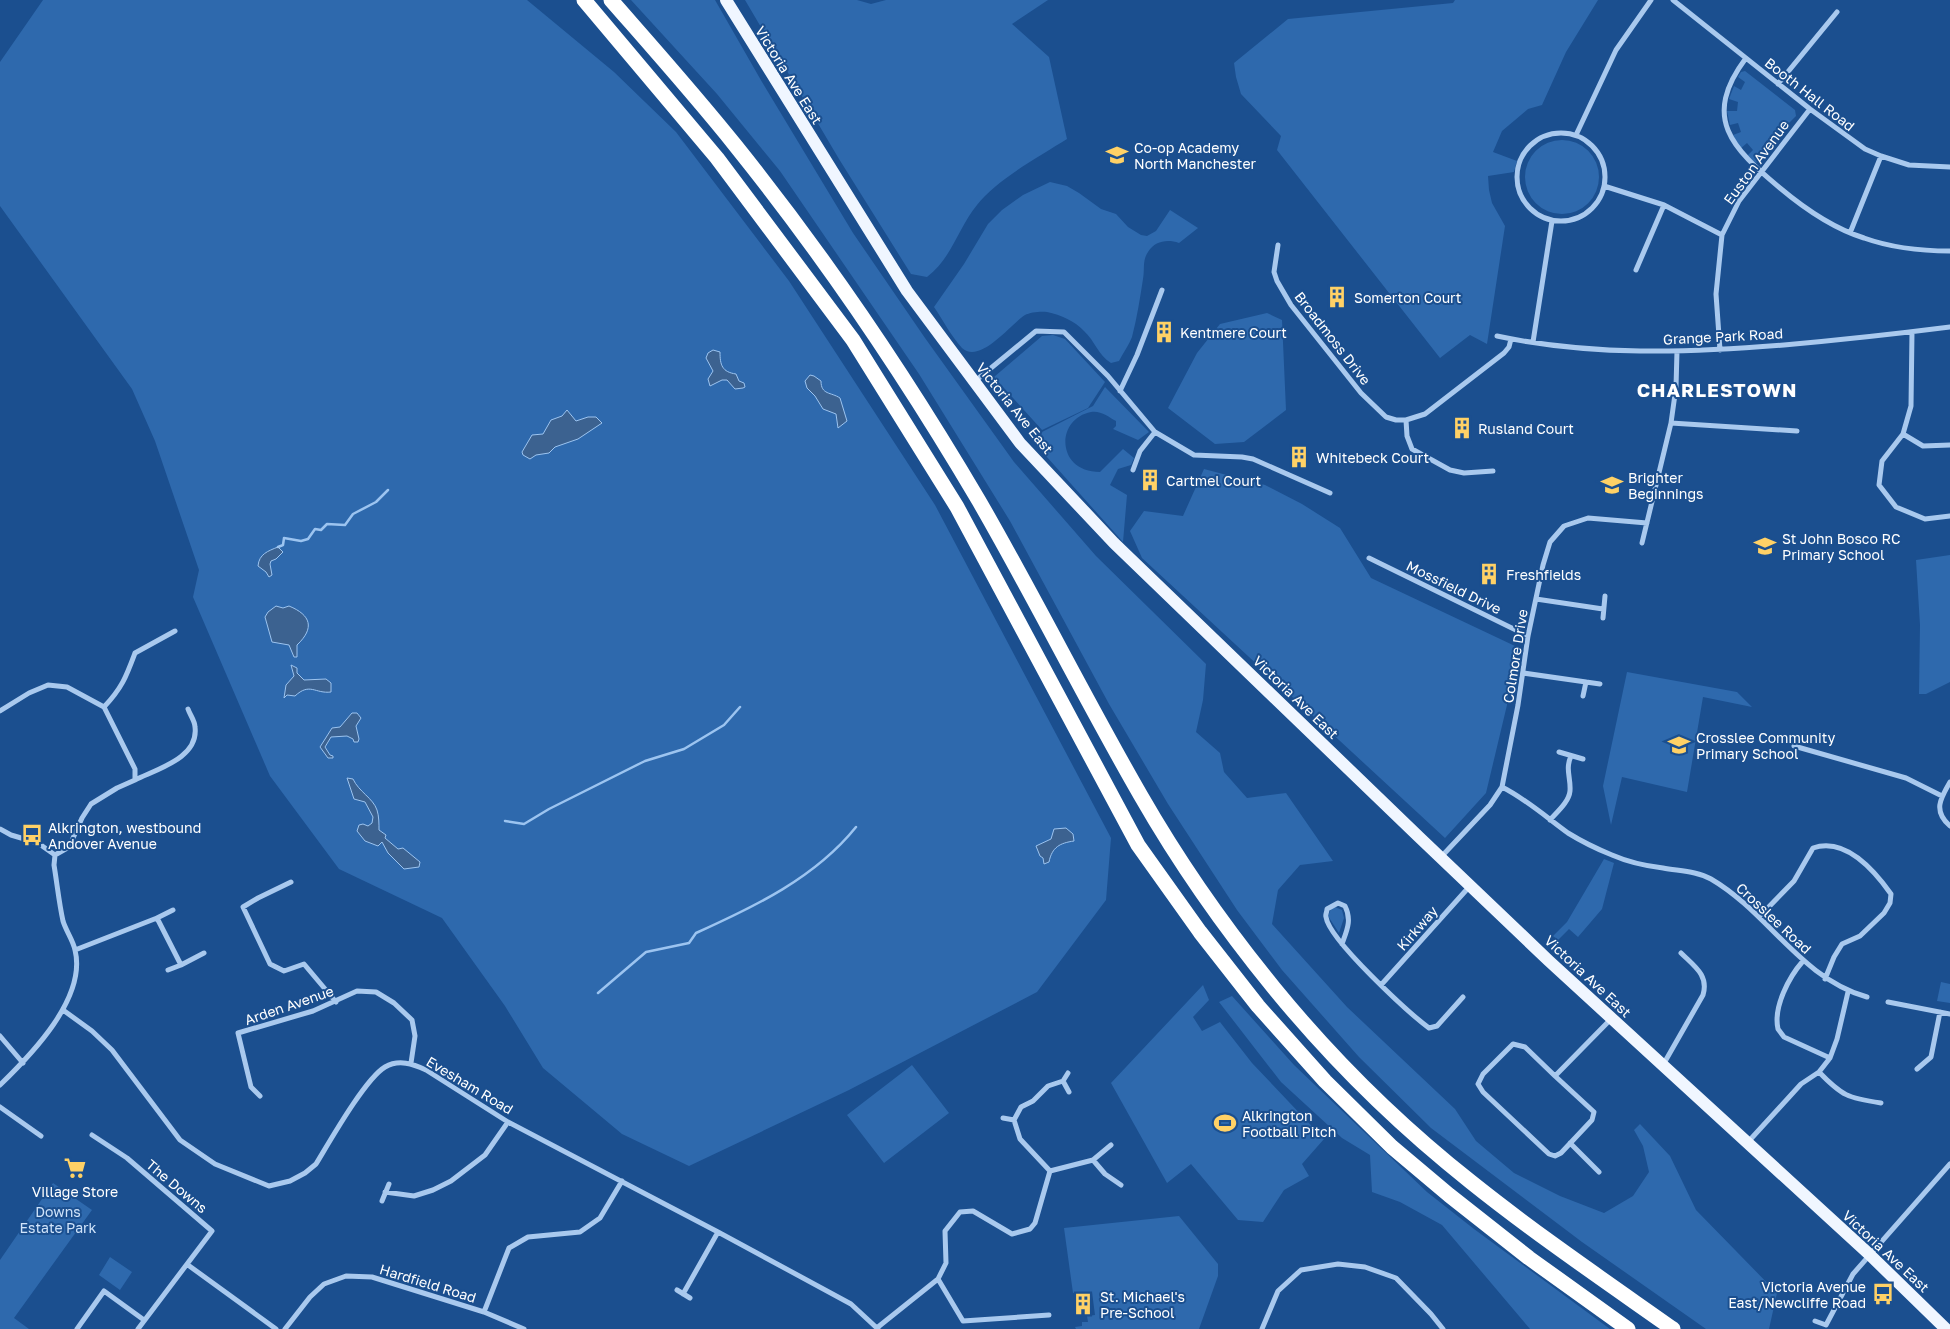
<svg xmlns="http://www.w3.org/2000/svg" width="1950" height="1329" font-family="'Golos Text',sans-serif">
<style>
.green{fill:#2e69ad}
.water{fill:#3c6290;stroke:#9cc4f0}
.lines{fill:none;stroke-linecap:round;stroke-linejoin:round}
.stream{stroke:#9cc4f0;stroke-width:2.5}
.minor{stroke:#a9c9ee;stroke-width:5}
.primary{stroke:#f0f6ff;stroke-width:12}
.motorway{stroke:#fff;stroke-width:15}
.labels{text-anchor:middle;dominant-baseline:central;stroke-width:4;stroke-linejoin:round;paint-order:stroke}
.street-label{font-size:14px;fill:#fff;stroke:#1b4f8f}
.poi-label{font-size:14px;fill:#fff;stroke:#1b4f8f;text-anchor:start}
.park-label{font-size:14px;fill:#cfe3fa;stroke:#1b4f8f}
.district-label{font-size:19px;font-weight:bold;letter-spacing:1px;fill:#fff;stroke:#1b4f8f}
</style>
<rect width="100%" height="100%" fill="#1b4f8f"/>
<!-- green -->
<path class="green" d="M43,0H527L614,72L676,132L789,281L935,505L1111,838L1106,900L1037,992L849,1090L689,1166L622,1134L543,1068L505,1006L442,918L339,869L270,776L193,597L199,570L155,441L132,389L0,206V62Z
M631,0H715L762,82L853,233L925,338L1014,462L1096,556L1206,664L1203,700L1196,732L1220,753L1224,772L1247,798L1286,793L1333,861L1300,865L1278,890L1272,924L1347,1007L1455,1109L1476,1141L1514,1173L1560,1196L1604,1213L1633,1196L1649,1172L1643,1146L1634,1130L1640,1124L1670,1156L1696,1210L1777,1293L1769,1329H1706L1582,1242L1431,1128L1359,1057L1282,970L1237,910L1168,804L1109,704L1010,521L919,374L780,171L717,94Z
M745,0H857L871,4L886,0H1048L1012,24L1049,57L1067,139C1040,156 996,180 977,205C958,228 952,258 927,277L911,274L839,159Z
M1455,0H1598L1566,52L1542,105L1528,109L1502,131L1493,152L1517,161L1514,172L1488,176L1489,190L1492,203L1505,226L1487,344L1470,335L1440,358L1277,150L1281,136L1241,94L1236,77L1234,63L1288,19L1453,3Z
M1745,71L1795,110L1796,116L1788,124L1784,121L1778,129L1782,133L1773,145L1767,140L1762,148L1766,153L1756,163L1747,156L1753,150L1747,143L1740,149L1733,135L1741,132L1738,123L1730,125L1727,111H1737L1738,102L1729,99L1734,86L1741,90L1745,82L1738,77L1741,72Z
M1525 177a37 37 0 1 1 74 0a37 37 0 1 1-74 0Z
M1050,182L1067,186L1079,193L1101,209L1116,214L1128,227L1141,235L1147,236L1156,231L1170,210L1198,228L1179,243C1167,239 1155,241 1148,252C1142,261 1145,269 1143,279C1140,298 1137,318 1132,337C1129,345 1123,353 1119,361L1111,363C1098,355 1095,341 1084,331C1075,321 1061,315 1047,312C1042,311 1030,312 1025,315C1012,323 980,365 962,348C951,336 943,320 934,307L964,264L988,224L1002,210L1023,195Z
M1267,313L1282,320L1286,410L1244,442L1215,444L1168,408L1197,353L1220,324Z
M1053,335L1065,339L1105,382L1088,408L1042,430L994,377L1042,336Z
M1105,387L1149,432L1138,440L1113,429L1116,426V421C1109,417 1100,410 1091,412C1055,419 1056,472 1100,472L1123,449L1134,458L1131,465L1118,469L1110,485L1127,495L1123,542L1038,447L1042,432L1093,406Z
M1204,469L1265,485L1302,504L1340,528L1371,578L1515,646L1507,705L1486,793L1445,838L1142,558L1130,531L1144,511L1183,516Z
M1950,555V682L1926,694H1919L1920,625L1916,560Z
M1627,672L1737,692L1752,707L1703,697L1687,792L1622,777L1611,825L1603,786Z
M1604,859L1614,863L1602,909L1578,937L1569,929L1558,940L1553,936L1567,922Z
M1335,907L1342,910L1344,918L1339,933L1328,916L1331,909Z
M1941,982L1950,984V1003L1937,1001Z
M1203,985L1209,1000L1193,1017L1202,1031L1220,1022L1252,1063L1324,1139L1302,1164L1309,1176L1284,1190L1263,1222L1238,1220L1191,1164L1167,1183L1111,1083Z
M1232,996L1294,1065L1427,1192L1474,1229L1610,1329H1530L1442,1225L1400,1202L1372,1192L1370,1155L1342,1138L1281,1082L1219,1002Z
M912,1065L949,1113L884,1163L847,1115Z
M53,1183L92,1210L14,1318L29,1329H0V1260Z
M1179,1216L1218,1264V1276L1199,1329H1076L1075,1327L1082,1326V1322H1088L1087,1316L1095,1315L1092,1292L1073,1293L1064,1228Z
M110,1257L132,1272L120,1290L99,1275Z"/>
<!-- water -->
<path class="water" d="M713,350L720,352C720,365 722,372 736,374L739,381L744,383L745,387L743,388L735,389L727,380H722L710,386L708,379L713,371L706,358L708,353Z
M810,375L814,376L821,381C821,395 831,392 840,398L847,421L838,428L836,414L823,409L815,396L807,388L805,381Z
M567,410L576,421L588,417H596L602,423L578,439L555,447L549,453L536,455L530,459L523,455L522,452L532,435L543,434L551,420L562,416Z
M278,547L283,552L276,559L271,561L270,564L272,575L269,577L266,572L258,566C259,554 268,551 278,547Z
M276,606L283,608L289,606C311,615 315,628 297,645V657H294L289,645L272,642L265,617L268,612Z
M291,665L297,668V673L304,680L326,679L331,683V692C315,694 310,682 295,696L287,695L284,698L286,685L294,676Z
M352,713H357L361,718L356,726L359,739L358,742H354L353,739L347,736L331,737L325,747L330,755L333,756V758H328L320,747L332,728L340,727Z
M347,778L353,779C359,792 373,798 377,810C379,816 379,824 379,830L386,835L385,838L398,849L403,848L420,862L419,867L404,869L388,853L382,842L378,846L365,841L357,831L359,825L363,824L368,826L372,823L373,817L365,802L354,799Z
M1066,828L1073,834L1074,841C1060,843 1052,847 1049,862L1044,864L1043,858L1040,856L1036,846L1051,839L1054,829Z"/>
<g class="lines">
<!-- stream -->
<path class="stream" d="M278,547L283,545L284,538L301,541L308,539L315,529L321,530L327,524L345,525L353,514L376,502L388,490
M505,821L524,824L549,809L645,761L684,749L724,725L740,707
M598,993L646,952L689,943L696,933C754,907 815,878 856,827"/>
<!-- minor -->
<path class="minor" d="M1673,0L1810,109L1865,149L1881,156L1909,165L1950,167
M1746,58C1701,118 1732,148 1780,188C1805,209 1832,228 1864,238C1892,248 1921,251 1950,251
M1778,84L1837,12
M1517 177a44 44 0 1 1 88 0a44 44 0 1 1-88 0Z
M1576,135L1616,50L1651,0
M1604,186L1664,205L1722,235
M1850,233L1881,156
M1278,245L1274,272L1277,281L1291,305L1361,393L1386,417L1396,420H1406L1425,414L1504,353L1509,347L1511,339
M1636,270L1664,205
M1912,332L1911,406L1903,434L1882,461L1879,485L1896,507L1925,519L1950,516
M1497,336C1591,356 1689,353 1784,345C1840,340 1895,334 1950,327
M1533,342L1552,221
M1720,350L1716,294L1722,235L1739,201L1810,109
M974,382L1036,331L1064,332L1108,376L1155,432L1194,455L1242,457L1253,459L1330,493
M1120,391L1137,355L1162,290
M1406,420L1407,436L1412,449L1450,470L1464,473L1493,471
M1671,423L1797,431
M1903,434L1923,446L1950,445
M1133,470L1140,451L1155,432
M1642,543L1671,423L1676,387L1677,351
M1369,558L1528,636
M1536,599L1603,609
M1603,618L1605,596
M1523,673L1600,684
M1583,696L1586,682
M104,707C122,688 126,677 135,653L175,631
M0,711L29,693L48,685L67,687L104,707L135,769V780L117,788L91,804L82,818L69,847L55,855
M1794,746L1906,778L1942,796
M1559,752L1583,759
M135,780C157,769 199,758 195,727C195,721 190,715 188,709
M1950,782C1940,799 1933,811 1950,826
M1502,787C1526,799 1546,817 1568,833C1581,841 1597,849 1612,855C1628,862 1646,866 1663,868C1679,871 1697,871 1711,879C1769,913 1800,978 1867,997
M1550,820C1557,812 1569,802 1570,791C1571,777 1565,770 1571,756
M0,829L11,835L38,843L55,855
M1441,857L1490,805L1502,787L1518,705L1528,636L1543,565L1550,542L1564,526L1588,518L1647,523
M291,882L258,898L243,907L270,964L284,971L304,964L336,1002
M1759,917L1794,881L1813,848C1845,837 1874,870 1891,894L1890,903L1884,913L1860,936L1842,944L1834,957L1825,979
M157,918L173,910
M1342,944C1347,930 1352,920 1345,906L1338,903L1327,909C1327,912 1325,915 1326,917C1329,940 1409,1013 1429,1028L1437,1026L1463,997
M75,950L157,918L181,965L204,953
M1803,961C1789,977 1773,1007 1778,1029L1784,1037L1830,1058
M168,970L181,965
M1381,985L1469,887
M1888,1002L1950,1014
M63,1010L92,1031L112,1050L180,1140L215,1164L269,1186L290,1181L305,1173L316,1164C330,1141 365,1079 385,1067C399,1059 413,1064 426,1070L508,1122L718,1232L851,1304L878,1329
M0,1036L23,1063
M1663,1065L1703,995C1709,975 1694,966 1681,953
M1917,1069L1931,1057L1940,1012
M1819,1072C1842,1096 1848,1098 1881,1103
M1068,1073L1063,1081L1069,1092
M1555,1076L1525,1047L1513,1044L1483,1074L1478,1084L1483,1092L1549,1154L1555,1156L1561,1153L1592,1120L1594,1112L1555,1076L1611,1019
M0,1085C31,1055 87,998 75,950C73,940 66,931 63,921C59,903 57,883 54,865L55,855
M260,1096L251,1087L238,1033L313,1011L357,991L376,992L394,1003L412,1020L415,1036L411,1063
M0,1107L41,1136
M1003,1118L1014,1120
M92,1135L127,1158L212,1231L138,1329
M1748,1142L1801,1084L1819,1072L1830,1058L1837,1039L1848,992
M1570,1143L1599,1172
M1093,1160L1105,1174L1121,1185
M1050,1171L1020,1139L1014,1120L1021,1107L1033,1101L1048,1086L1063,1081
M385,1192L414,1196L433,1190L451,1181L485,1155L508,1122
M382,1201L389,1184
M188,1265L276,1329
M938,1279L963,1321L1049,1315
M677,1290L690,1298
M683,1294L718,1232
M484,1312L509,1248L528,1237L580,1232L600,1218L622,1181
M1815,1321L1826,1325L1853,1274L1950,1164
M878,1327L938,1279L946,1263L945,1231L960,1212L973,1211L1012,1234L1030,1229L1035,1223L1050,1171L1093,1160L1111,1145
M77,1329L104,1291L144,1320
M285,1329L310,1297L324,1284L346,1276L372,1277L484,1312L524,1329
M1262,1329L1278,1291L1301,1270L1338,1264L1365,1267L1396,1278L1431,1314L1443,1329"/>
<!-- primary -->
<path class="primary" d="M726,0L907,291L1020,443L1114,543L1419,837L1549,961L1869,1254L1946,1329"/>
<!-- motorway -->
<path class="motorway" d="M584,0L717,158L853,340L957,507L1138,845L1200,932L1258,1006L1325,1081L1392,1147L1449,1195L1529,1258L1628,1329
M611,0C653,48 695,95 735,145C825,257 906,377 979,501C1035,598 1085,699 1141,796C1180,864 1225,928 1274,988C1332,1059 1399,1125 1471,1182C1536,1234 1605,1281 1673,1329"/>
</g>
<!-- icons -->
<defs>
<g id="school-bare" transform="scale(1.725)"><path d="M0-5L7-2L0 1L-7-2ZM-4 1L0 2.5L4 1V4Q0 6-4 4Z" fill="#ffd166" stroke="#1b4f8f" stroke-width="2.5" paint-order="stroke"/></g>
<g id="building-bare" transform="scale(1.725)"><path d="M-4-6H4V6H1V3H-1V6H-4ZM-2.5-4.3h1.7v1.8h-1.7ZM.8-4.3h1.7v1.8H.8ZM-2.5-1h1.7V.8h-1.7ZM.8-1h1.7V.8H.8Z" fill="#ffd166" stroke="#1b4f8f" stroke-width="2.5" paint-order="stroke"/></g>
<g id="bus-bare" transform="scale(1.725)"><path d="M-5-6H5V4H4V6H2V4H-2V6H-4V4H-5ZM-3.5-4V0h7V-4ZM-3.5 1.2v1.5H-2V1.2ZM2 1.2v1.5H3.5V1.2Z" fill="#ffd166" stroke="#1b4f8f" stroke-width="2.5" paint-order="stroke"/></g>
<g id="stadium-bare" transform="scale(1.725)"><path d="M0-5a6.5 5 0 1 0 0 10a6.5 5 0 1 0 0-10ZM-3.5-1.8h7v3.6h-7Z" fill="#ffd166" stroke="#1b4f8f" stroke-width="2.5" paint-order="stroke"/></g>
<g id="supermarket-bare" transform="scale(1.725)"><path d="M-6-5.5h2.5l.6 2H6L4.5 2H-2.5L-4.4-4H-6ZM-1.5 3.2a1.3 1.3 0 1 0 .1 0ZM3 3.2a1.3 1.3 0 1 0 .1 0Z" fill="#ffd166" stroke="#1b4f8f" stroke-width="2.5" paint-order="stroke"/></g>
</defs>
<g fill-rule="evenodd">
<use href="#school-bare" x="1117" y="155"/>
<use href="#building-bare" x="1337" y="297"/>
<use href="#building-bare" x="1164" y="332"/>
<use href="#building-bare" x="1462" y="428"/>
<use href="#building-bare" x="1299" y="457"/>
<use href="#building-bare" x="1150" y="480"/>
<use href="#school-bare" x="1612" y="485"/>
<use href="#school-bare" x="1765" y="546"/>
<use href="#building-bare" x="1489" y="574"/>
<use href="#school-bare" x="1679" y="745"/>
<use href="#bus-bare" x="32" y="835"/>
<use href="#stadium-bare" x="1225" y="1123"/>
<use href="#supermarket-bare" x="75" y="1168"/>
<use href="#bus-bare" x="1883" y="1294"/>
<use href="#building-bare" x="1083" y="1304"/>
</g>
<g class="labels">
<!-- street labels -->
<g class="street-label">
<text transform="translate(789 75) rotate(58)">Victoria Ave East</text>
<text transform="translate(1810 94) rotate(38)">Booth Hall Road</text>
<text transform="translate(1756 162) rotate(-54)">Euston Avenue</text>
<text transform="translate(1723 336) rotate(-3)">Grange Park Road</text>
<text transform="translate(1333 338) rotate(52)">Broadmoss Drive</text>
<text transform="translate(1015 408) rotate(51)">Victoria Ave East</text>
<text transform="translate(1454 587) rotate(26)">Mossfield Drive</text>
<text transform="translate(1515 656) rotate(-81)">Colmore Drive</text>
<text transform="translate(1296 697) rotate(44)">Victoria Ave East</text>
<text transform="translate(1774 918) rotate(43)">Crosslee Road</text>
<text transform="translate(1417 928) rotate(-49)">Kirkway</text>
<text transform="translate(1588 976) rotate(43)">Victoria Ave East</text>
<text transform="translate(289 1005) rotate(-19)">Arden Avenue</text>
<text transform="translate(470 1085) rotate(31)">Evesham Road</text>
<text transform="translate(177 1186) rotate(40)">The Downs</text>
<text transform="translate(1886 1251) rotate(43)">Victoria Ave East</text>
<text transform="translate(428 1283) rotate(17)">Hardfield Road</text>
</g>
<!-- poi labels -->
<g class="poi-label">
<text x="1134" y="147">Co-op Academy<tspan x="1134" dy="16">North Manchester</tspan></text>
<text x="1354" y="297">Somerton Court</text>
<text x="1180" y="332">Kentmere Court</text>
<text x="1478" y="428">Rusland Court</text>
<text x="1316" y="457">Whitebeck Court</text>
<text x="1628" y="477">Brighter<tspan x="1628" dy="16">Beginnings</tspan></text>
<text x="1166" y="480">Cartmel Court</text>
<text x="1782" y="538">St John Bosco RC<tspan x="1782" dy="16">Primary School</tspan></text>
<text x="1506" y="574">Freshfields</text>
<text x="1696" y="737">Crosslee Community<tspan x="1696" dy="16">Primary School</tspan></text>
<text x="48" y="827">Alkrington, westbound<tspan x="48" dy="16">Andover Avenue</tspan></text>
<text x="1242" y="1115">Alkrington<tspan x="1242" dy="16">Football Pitch</tspan></text>
<text x="75" y="1191" text-anchor="middle">Village Store</text>
<text x="1866" y="1286" text-anchor="end">Victoria Avenue<tspan x="1866" dy="16">East/Newcliffe Road</tspan></text>
<text x="1100" y="1296">St. Michael's<tspan x="1100" dy="16">Pre-School</tspan></text>
</g>
<!-- park labels -->
<g class="park-label">
<text x="58" y="1211">Downs<tspan x="58" dy="16">Estate Park</tspan></text>
</g>
<!-- district labels -->
<g class="district-label">
<text x="1717" y="389">CHARLESTOWN</text>
</g>
</g>
</svg>
